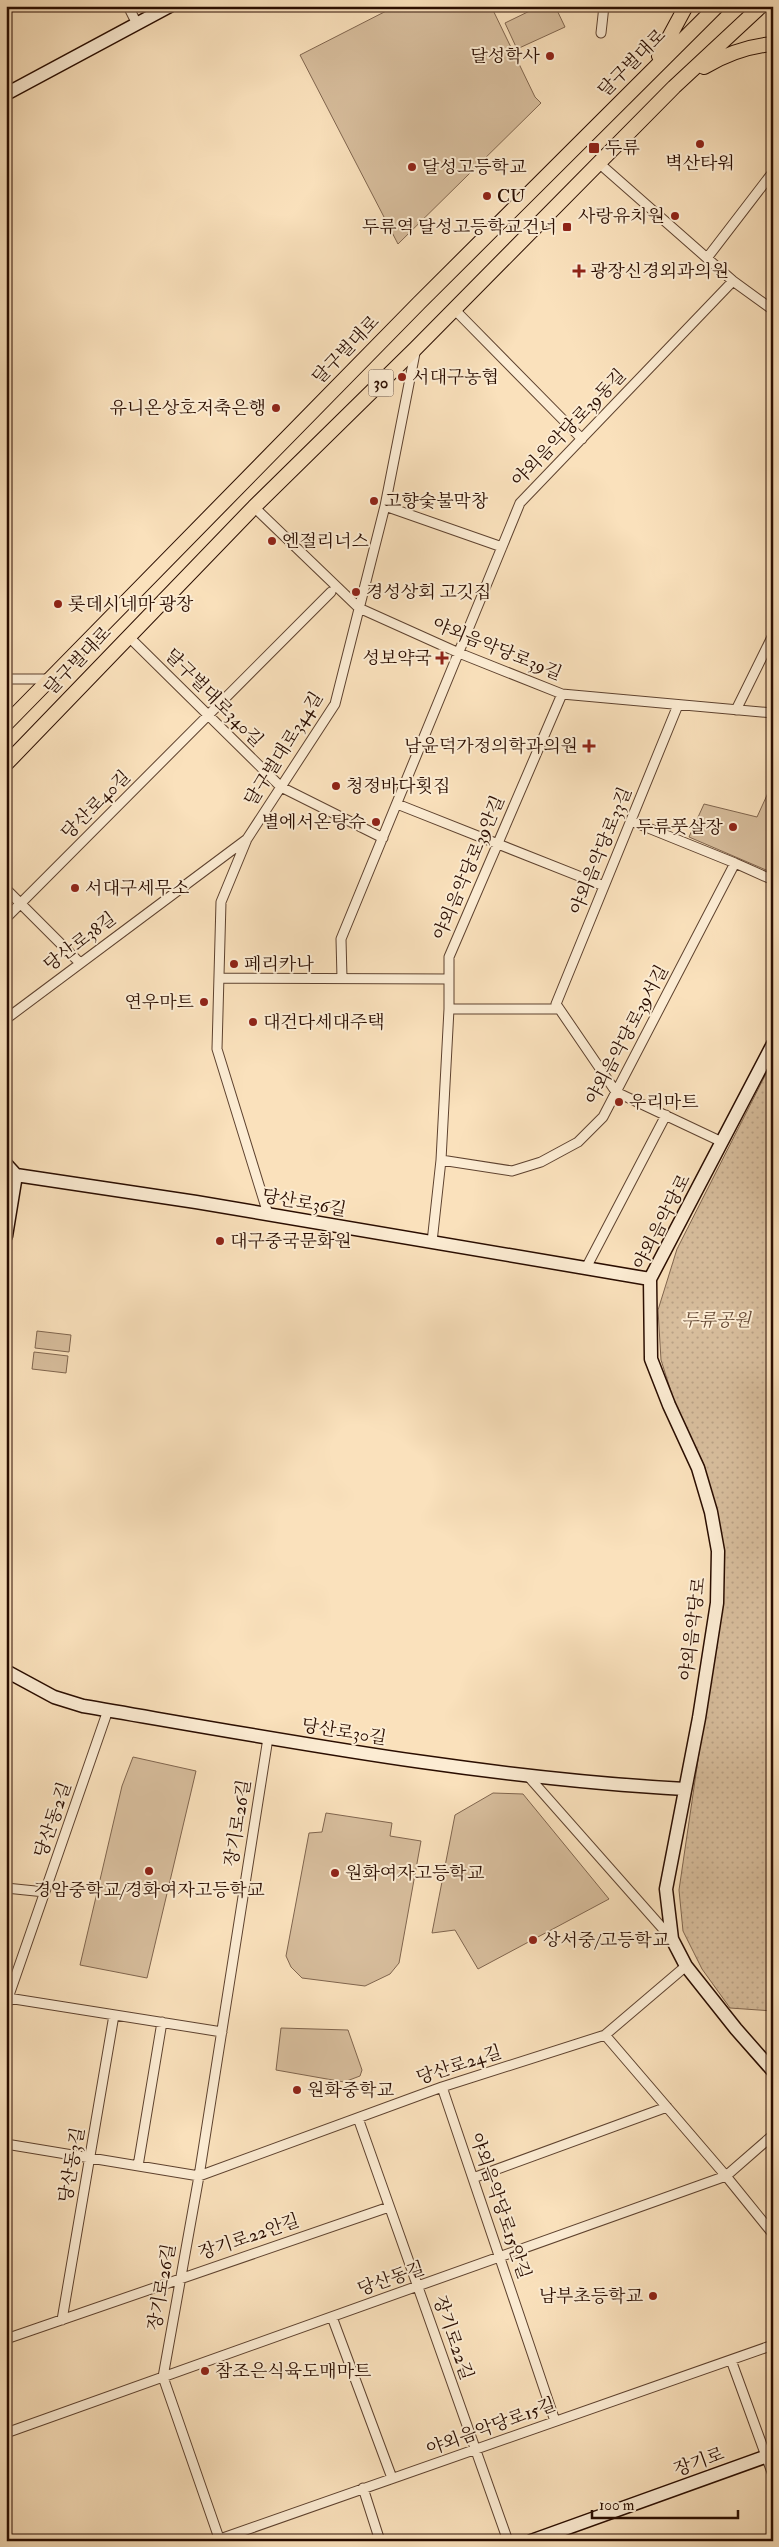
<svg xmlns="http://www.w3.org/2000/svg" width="779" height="2547" font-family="'IM FELL Double Pica','Noto Serif KR',serif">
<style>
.park{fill:url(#park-dots);stroke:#80654e}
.pitch{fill:#d7bd9c;stroke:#80654e}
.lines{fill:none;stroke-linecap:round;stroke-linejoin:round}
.street-casing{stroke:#5e422f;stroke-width:11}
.secondary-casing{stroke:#2a0d00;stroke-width:15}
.primary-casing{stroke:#2a0d00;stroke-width:16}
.street{stroke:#fcecd3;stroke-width:9}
.secondary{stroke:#fcecd3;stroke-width:12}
.primary{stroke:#fae1bc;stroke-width:14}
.poi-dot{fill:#8f2418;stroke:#fcecd3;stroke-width:2}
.labels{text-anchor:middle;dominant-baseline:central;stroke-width:4;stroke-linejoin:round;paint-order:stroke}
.shield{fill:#fcecd3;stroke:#69503f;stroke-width:1}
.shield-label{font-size:16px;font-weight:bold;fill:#2a0d00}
.poi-label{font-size:18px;fill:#2a0d00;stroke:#fcecd3;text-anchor:start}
.street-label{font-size:18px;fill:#2a0d00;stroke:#fcecd3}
.park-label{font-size:18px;font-style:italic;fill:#674b37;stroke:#fcecd3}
</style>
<defs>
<pattern id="park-dots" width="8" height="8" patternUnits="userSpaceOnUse" patternTransform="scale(1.25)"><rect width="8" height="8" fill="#d7bd9c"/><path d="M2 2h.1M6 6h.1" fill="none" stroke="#b9a185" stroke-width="1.8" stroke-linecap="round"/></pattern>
</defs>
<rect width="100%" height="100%" fill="#fae1bc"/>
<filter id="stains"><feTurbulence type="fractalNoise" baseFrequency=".004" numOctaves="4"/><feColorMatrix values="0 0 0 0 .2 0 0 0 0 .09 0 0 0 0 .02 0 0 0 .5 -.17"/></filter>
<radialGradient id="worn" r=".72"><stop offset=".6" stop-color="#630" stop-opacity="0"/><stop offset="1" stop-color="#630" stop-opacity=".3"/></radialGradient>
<!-- park -->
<path class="park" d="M773,1060V2011L730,2008L702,1969L683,1931L679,1890L703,1726L723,1553L718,1514L704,1465L676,1407L661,1360L658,1310L677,1249Z"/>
<!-- pitch -->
<path class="pitch" d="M396,6H491L535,97L541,103L398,244L300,55Z
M540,6H555L565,27L517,49L505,23Z
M773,782V873L689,837L704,804L757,817Z
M37,1331L71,1335L69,1352L35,1348Z
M34,1352L68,1356L66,1373L32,1369Z
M133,1757L196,1771L147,1978L80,1965L122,1786Z
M493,1793L523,1794L609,1899L478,1969L455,1930L432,1933L455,1815Z
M326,1813L392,1823L390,1836L421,1841L399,1963L390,1974L365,1986L302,1978L291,1967L286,1956L309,1833L322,1832Z
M281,2028L348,2030L362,2070L360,2076L344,2082L276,2070Z"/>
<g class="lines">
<!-- street casing -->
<g class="street-casing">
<path id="street" d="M128,6L137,24
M601,33L604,6
M600,164L733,281L773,310
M707,258L773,172
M454,309L582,439
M385,506L502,547
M254,507L359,608L459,653L562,694L773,713
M128,636L281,787L383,838
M6,679H50
M678,705L556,1004L616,1092L722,1142
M736,710L773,635
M397,804L604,886
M631,821L735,863L773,880
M6,889L79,962
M6,918L331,592
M219,978L449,979
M342,978L341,939L520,503L733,281
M449,1009H559
M6,1019L247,839
M441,1160L512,1171L541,1162L578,1142L603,1117L735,863
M268,1214L217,1049L221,902L247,839L335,704L385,506L416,348
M432,1242L441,1160L449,1009V957L562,694
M586,1268L666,1115
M528,1776L672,1939
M6,1888L45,1892
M8,1998L222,2032
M6,2009L8,1998L108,1710
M605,2035L726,2176L773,2234
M442,2087L555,2421
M358,2118L508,2541
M6,2144L199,2176L442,2087L605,2035L686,1966
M138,2166L162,2022
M473,2178L667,2107
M332,2317L392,2478
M62,2320L114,2015
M6,2339L389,2207
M731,2360L773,2475
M6,2433L726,2176L773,2135
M363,2488L380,2541
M220,2539L773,2345
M220,2541L163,2377L199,2176L268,1738"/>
</g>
<!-- secondary casing -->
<g class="secondary-casing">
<path id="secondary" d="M6,94L170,6
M773,1044L650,1279L651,1359L669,1405L698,1468L711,1512L718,1551L717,1603L699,1718L666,1889L672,1939L686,1966L736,2029L773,2071
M6,1164L16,1175L6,1236
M16,1175L196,1202L650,1279
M6,1671L54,1697L83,1706C282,1740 482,1778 685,1789
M531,2541L773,2454"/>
</g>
<!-- primary casing -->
<g class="primary-casing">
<path id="primary" d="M659,56L686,6
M704,67C726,54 747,46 773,44
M6,724L419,303L717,6
M6,764L254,507L416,348L674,87L761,6"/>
</g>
<!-- street -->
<use href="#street" class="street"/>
<!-- secondary -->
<use href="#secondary" class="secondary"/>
<!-- primary -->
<use href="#primary" class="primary"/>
</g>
<!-- markers -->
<g class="poi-dot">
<circle cx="550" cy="56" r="5"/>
<circle cx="700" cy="144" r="5"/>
<rect x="588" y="142" width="12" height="12" rx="2.5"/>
<circle cx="412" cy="167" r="5"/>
<circle cx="487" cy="196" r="5"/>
<circle cx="675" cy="216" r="5"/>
<rect x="562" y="222" width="10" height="10" rx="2.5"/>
<path d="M576.5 263.5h5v5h5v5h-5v5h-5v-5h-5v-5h5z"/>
<circle cx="402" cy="377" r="5"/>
<circle cx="276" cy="408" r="5"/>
<circle cx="374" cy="501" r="5"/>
<circle cx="272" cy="541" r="5"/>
<circle cx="356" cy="592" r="5"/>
<circle cx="58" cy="604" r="5"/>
<path d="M439.5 650.5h5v5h5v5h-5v5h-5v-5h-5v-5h5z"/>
<path d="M586.5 738.5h5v5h5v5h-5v5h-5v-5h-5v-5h5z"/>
<circle cx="336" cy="786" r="5"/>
<circle cx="376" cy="822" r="5"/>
<circle cx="733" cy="827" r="5"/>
<circle cx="75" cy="888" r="5"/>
<circle cx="234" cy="964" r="5"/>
<circle cx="204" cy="1002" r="5"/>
<circle cx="253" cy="1022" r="5"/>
<circle cx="619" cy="1102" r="5"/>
<circle cx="220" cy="1241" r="5"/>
<circle cx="149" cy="1871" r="5"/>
<circle cx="335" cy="1873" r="5"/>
<circle cx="533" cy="1940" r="5"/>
<circle cx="297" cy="2090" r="5"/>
<circle cx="653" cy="2296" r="5"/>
<circle cx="205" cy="2371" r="5"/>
</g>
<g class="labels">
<!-- shield labels -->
<rect class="shield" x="368.5" y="369.5" width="25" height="27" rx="4"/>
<g class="shield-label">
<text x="381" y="383">30</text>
</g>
<!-- poi labels -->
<g class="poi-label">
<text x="540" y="56" text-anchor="end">달성학사</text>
<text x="605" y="148">두류</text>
<text x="700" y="163" text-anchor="middle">벽산타워</text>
<text x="422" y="167">달성고등학교</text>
<text x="497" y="196">CU</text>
<text x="665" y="216" text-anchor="end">사랑유치원</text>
<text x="557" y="227" text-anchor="end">두류역 달성고등학교건너</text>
<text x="590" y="271">광장신경외과의원</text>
<text x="412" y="377">서대구농협</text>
<text x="266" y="408" text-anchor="end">유니온상호저축은행</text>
<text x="384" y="501">고향숯불막창</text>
<text x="282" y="541">엔절리너스</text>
<text x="366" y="592">경성상회 고깃집</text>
<text x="68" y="604">롯데시네마 광장</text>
<text x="432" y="658" text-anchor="end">성보약국</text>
<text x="578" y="746" text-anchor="end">남윤덕가정의학과의원</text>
<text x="346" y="786">청정바다횟집</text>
<text x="366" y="822" text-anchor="end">별에서온탕슈</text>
<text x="723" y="827" text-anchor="end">두류풋살장</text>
<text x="85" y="888">서대구세무소</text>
<text x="244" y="964">페리카나</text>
<text x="194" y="1002" text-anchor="end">연우마트</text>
<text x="263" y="1022">대건다세대주택</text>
<text x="629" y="1102">우리마트</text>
<text x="230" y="1241">대구중국문화원</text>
<text x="345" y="1873">원화여자고등학교</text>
<text x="149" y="1890" text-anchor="middle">경암중학교/경화여자고등학교</text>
<text x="543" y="1940">상서중/고등학교</text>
<text x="307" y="2090">원화중학교</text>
<text x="643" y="2296" text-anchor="end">남부초등학교</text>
<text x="215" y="2371">참조은식육도매마트</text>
</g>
<!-- street labels -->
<g class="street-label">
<text transform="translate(632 63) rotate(-45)">달구벌대로</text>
<text transform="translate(346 350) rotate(-46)">달구벌대로</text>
<text transform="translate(569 428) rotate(-46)">야외음악당로39동길</text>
<text transform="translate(497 649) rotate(22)">야외음악당로39길</text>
<text transform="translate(78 661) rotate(-46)">달구벌대로</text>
<text transform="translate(214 698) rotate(45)">달구벌대로340길</text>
<text transform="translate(284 749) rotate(-58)">달구벌대로344길</text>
<text transform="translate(96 805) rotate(-45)">당산로40길</text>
<text transform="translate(601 851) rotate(-68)">야외음악당로33길</text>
<text transform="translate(469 868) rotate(-67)">야외음악당로39안길</text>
<text transform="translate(80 942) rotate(-37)">당산로38길</text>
<text transform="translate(627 1035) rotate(-62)">야외음악당로39서길</text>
<text transform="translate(304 1203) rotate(10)">당산로36길</text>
<text transform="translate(662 1222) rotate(-63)">야외음악당로</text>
<text transform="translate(693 1629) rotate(-83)">야외음악당로</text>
<text transform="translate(344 1732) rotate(9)">당산로30길</text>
<text transform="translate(53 1820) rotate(-71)">당산동2길</text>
<text transform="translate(238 1823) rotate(-81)">장기로26길</text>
<text transform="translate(459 2065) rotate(-18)">당산로24길</text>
<text transform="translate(72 2165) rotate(-80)">당산동3길</text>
<text transform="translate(500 2206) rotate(71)">야외음악당로15안길</text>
<text transform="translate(249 2237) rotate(-19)">장기로22안길</text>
<text transform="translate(391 2279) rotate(-19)">당산동길</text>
<text transform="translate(162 2287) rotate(-80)">장기로26길</text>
<text transform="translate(453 2338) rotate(71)">장기로22길</text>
<text transform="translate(491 2427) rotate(-20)">야외음악당로15길</text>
<text transform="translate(699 2462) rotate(-20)">장기로</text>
</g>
<!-- park labels -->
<g class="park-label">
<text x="716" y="1320">두류공원</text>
</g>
</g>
<!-- margin -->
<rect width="779" height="2547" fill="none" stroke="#fae1bc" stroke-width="25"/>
<rect x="8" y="8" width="764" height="2532" fill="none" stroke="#2a0d00" stroke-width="2.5"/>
<rect x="12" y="12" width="754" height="2522" fill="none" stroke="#2a0d00"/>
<!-- scale -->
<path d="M592 2510v8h146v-8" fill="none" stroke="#2a0d00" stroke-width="2.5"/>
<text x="599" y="2510" font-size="15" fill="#2a0d00" stroke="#fcecd3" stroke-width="4" paint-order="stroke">100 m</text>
<rect width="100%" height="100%" filter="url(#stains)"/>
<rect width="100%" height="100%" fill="url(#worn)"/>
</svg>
